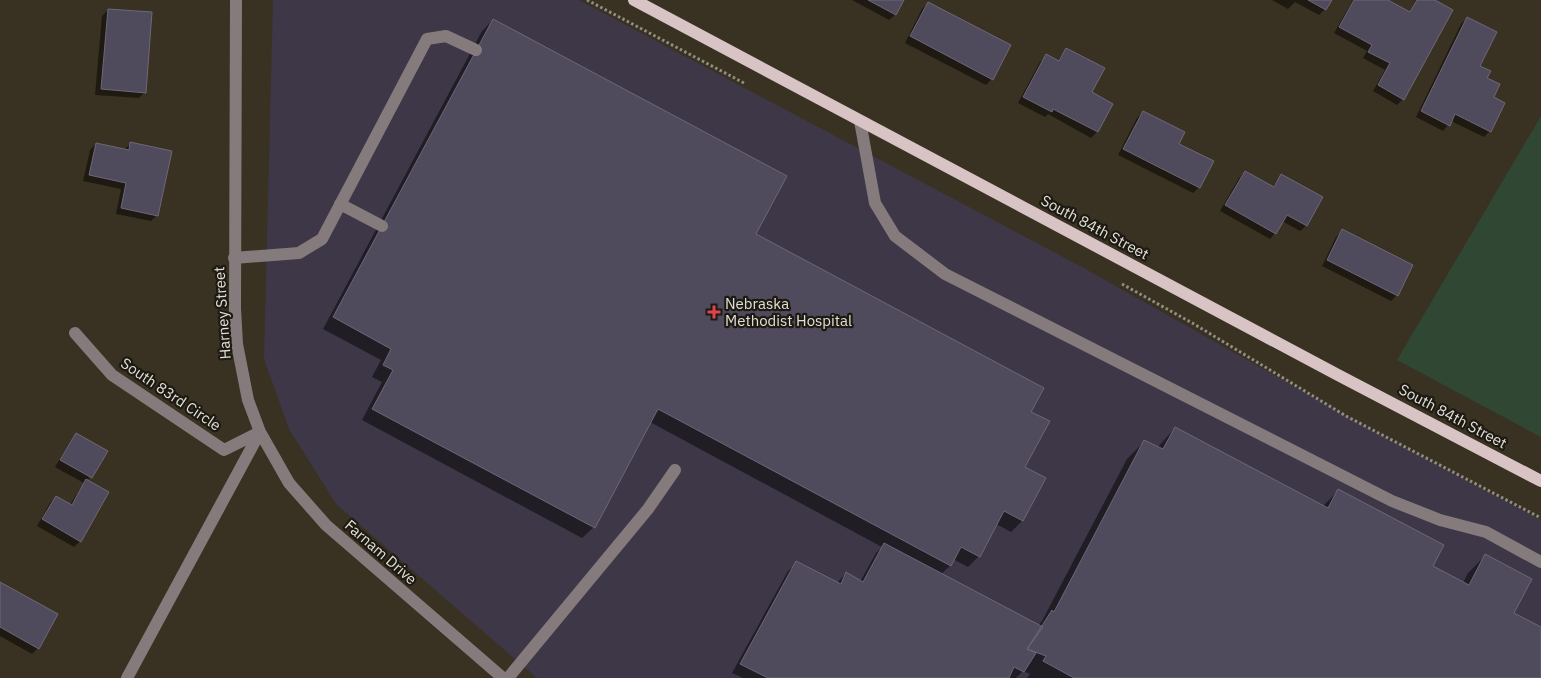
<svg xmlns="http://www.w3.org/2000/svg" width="1541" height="678" font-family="'IBM Plex Sans',sans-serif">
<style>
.education{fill:#3d3747}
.green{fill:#2f4733}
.shadow{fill:#0007}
.building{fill:#504b5c;stroke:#6d6779}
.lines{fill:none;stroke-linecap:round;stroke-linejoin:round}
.path{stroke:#928d80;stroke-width:3;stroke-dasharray:2.5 2.5;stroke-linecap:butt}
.minor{stroke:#857b7c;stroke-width:12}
.major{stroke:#d8c3c5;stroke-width:12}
.health-dot{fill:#e0444e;stroke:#1d1a13;stroke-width:2}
.labels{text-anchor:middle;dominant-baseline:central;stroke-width:4.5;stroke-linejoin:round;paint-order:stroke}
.street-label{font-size:15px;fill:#e3dfd5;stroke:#1d1a13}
.poi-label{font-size:15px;fill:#e3dfd5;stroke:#1d1a13;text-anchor:start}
</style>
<rect width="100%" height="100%" fill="#393222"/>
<!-- education -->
<path class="education" d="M273,0H579L1080,266L1372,430L1541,520V678H537L336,504L289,429L264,359Z"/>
<!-- green -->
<path class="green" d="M1541,116V437L1397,360Z"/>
<!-- shadow -->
<path class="shadow" d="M852,0H902L895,15L889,20Z
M1272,0H1330L1325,9L1319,15L1295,2L1288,9Z
M1353,0H1385L1409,13L1416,0H1433L1403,99L1397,105L1373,91L1385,70L1363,58L1367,51L1334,33Z
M928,3L992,79L986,85L905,43L922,9Z
M108,10L145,92L139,98L95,95L102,16Z
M1467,18L1478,66L1485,79L1492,98L1490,131L1484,137L1451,121L1443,131L1416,117L1461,24Z
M493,20L754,234L1030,412L1024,467L1045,478L1022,521L1011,532L996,524L979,556L968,567L953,559L950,566L941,574L1038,626L1042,621L1127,459L1144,442L1157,448L1175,428L1323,506L1339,490L1432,566L1463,583L1468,573L1485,556L1513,613L1541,628V678H1027L1030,674L1023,671L1016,678H743L732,673L788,571L797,563L837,583L846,573L860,582L876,553L882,547L650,422L594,527L582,538L362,420L382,382L372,377L381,360L323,329L482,31Z
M1066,49L1090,93L1112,104L1097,132L1091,138L1048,114L1045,117L1018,103L1040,62L1046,56L1057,62Z
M1143,112L1177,144L1199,187L1193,193L1118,155L1137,118Z
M96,144L124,150L130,144L157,215L151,221L116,214L121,189L83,181L90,150Z
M1245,172L1272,188L1281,175L1321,198L1306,226L1300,231L1282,221L1275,233L1270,239L1220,211L1239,178Z
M1342,231L1397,295L1391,301L1322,266L1336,237Z
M77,435L106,452L87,481L80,541L74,547L37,526L50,503L56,497L70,505L84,483L55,467L71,441Z
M0,583L38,648L32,654L0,636Z"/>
<!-- building -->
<path class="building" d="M868,0H904L896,15Z
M1308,0H1332L1326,10Z
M1354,0H1388L1410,12L1417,0H1435L1453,10L1404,100L1378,85L1390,63L1368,52L1372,45L1339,27Z
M928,2L1011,45L993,80L910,36Z
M108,9L152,12L146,93L101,89Z
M1467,17L1497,32L1480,66L1491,71L1487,78L1500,84L1494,97L1505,103L1491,132L1455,114L1450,126L1421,111Z
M493,19L787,176L756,234L1044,388L1031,412L1050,421L1025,467L1046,478L1023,521L1004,511L980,557L961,547L951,566L658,409L595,528L372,409L393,370L383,365L391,349L333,317Z
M1066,48L1105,68L1092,92L1113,104L1098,132L1053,109L1052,112L1023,97L1046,54L1059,61Z
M1143,111L1185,132L1179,144L1214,161L1200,188L1123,149Z
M130,142L172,151L158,216L121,208L126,183L89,175L96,143L129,150Z
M1245,171L1274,187L1281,174L1323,197L1307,226L1287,215L1276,234L1225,205Z
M1342,229L1413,265L1398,296L1327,260Z
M1175,427L1328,508L1338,489L1444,545L1433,566L1469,585L1485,554L1532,579L1514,613L1541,627V678H1074L1043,661L1046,656L1027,649L1052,610L1054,612L1144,440L1163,449Z
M76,433L108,451L92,478L60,460Z
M86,479L109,492L81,542L42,519L56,496L72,505Z
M884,543L1043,627L1027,649L1036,653L1024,672L1014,667L1009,678H768L740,664L796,561L841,584L846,572L863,582Z
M0,582L58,614L39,649L0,627Z"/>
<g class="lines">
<!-- path -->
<path class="path" d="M587,0L744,83
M1122,284L1194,324L1346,416L1541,518"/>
<!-- minor -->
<path class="minor" d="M236,0L235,308L237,344L248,400L260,432L289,483L326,525L503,678
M860,121L875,203L895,236L945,274L1392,501L1440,520L1486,532L1541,562
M340,204L382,226
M234,258L299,253L322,239L427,39L446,36L476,50
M75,333L112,375L224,450L260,432
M127,678L260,432
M508,678L648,509L675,470"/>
<!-- major -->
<path class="major" d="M634,0L1338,375L1541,481"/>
</g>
<!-- markers -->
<path class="health-dot" d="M711.5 304.5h5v5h5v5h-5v5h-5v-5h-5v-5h5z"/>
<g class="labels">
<!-- street labels -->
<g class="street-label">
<text transform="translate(1095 227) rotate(28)">South 84th Street</text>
<text transform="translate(222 313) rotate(-94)">Harney Street</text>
<text transform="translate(171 394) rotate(34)">South 83rd Circle</text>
<text transform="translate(1453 416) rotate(28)">South 84th Street</text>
<text transform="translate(381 552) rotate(41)">Farnam Drive</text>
</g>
<!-- poi labels -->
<g class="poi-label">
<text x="725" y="303">Nebraska<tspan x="725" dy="17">Methodist Hospital</tspan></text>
</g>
</g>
</svg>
